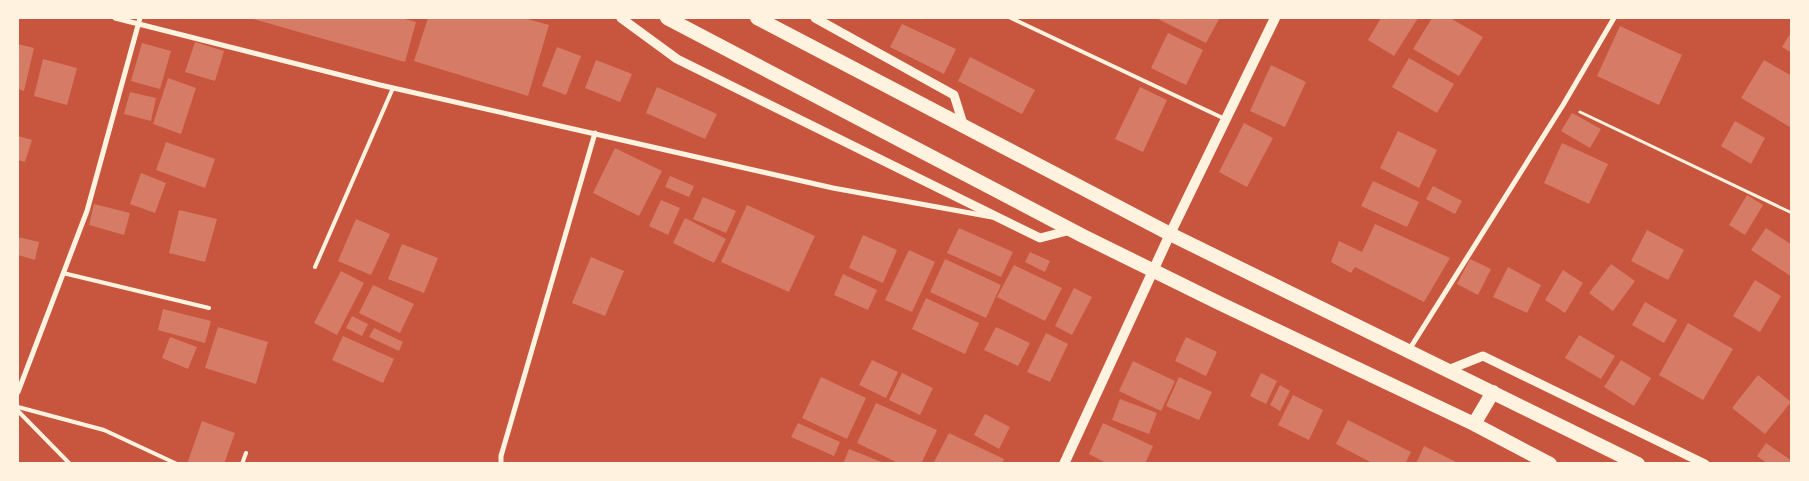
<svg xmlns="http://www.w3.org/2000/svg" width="1809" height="481" font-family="'Zilla Slab',serif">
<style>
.building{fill:#d67c66}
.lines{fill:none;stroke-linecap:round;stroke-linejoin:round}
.path{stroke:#fff3e0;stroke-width:3}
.service{stroke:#fff3e0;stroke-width:4}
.minor{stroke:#fff3e0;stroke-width:5}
.tertiary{stroke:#fff3e0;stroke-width:9}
.secondary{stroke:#fff3e0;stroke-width:10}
.trunk{stroke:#fff3e0;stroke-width:14}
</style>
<rect width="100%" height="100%" fill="#c8553d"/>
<!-- building -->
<path class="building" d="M250,18H401L416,22L405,62Z
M428,18H524L549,25L528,96L414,61Z
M1156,18H1216L1219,19L1206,43Z
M1381,18H1418L1394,56L1368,40Z
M1432,18H1450L1483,37L1459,76L1413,49Z
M902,24L956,49L944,74L890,47Z
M1620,26L1682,55L1659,105L1597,76Z
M1792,31V53L1782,47Z
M1168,33L1203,50L1186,85L1151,68Z
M195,42L224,51L215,81L185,72Z
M142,43L171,51L160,89L131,81Z
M18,44L34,48L24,91L18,89Z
M557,47L581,56L566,95L542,86Z
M970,57L1035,90L1022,114L958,81Z
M1409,58L1454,84L1437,113L1392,87Z
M43,59L77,68L67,105L34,96Z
M596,60L632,74L620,102L585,88Z
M1764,60L1792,76V124L1790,127L1741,98Z
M1271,65L1306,82L1285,127L1250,111Z
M168,78L196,88L181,134L153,124Z
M657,87L717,114L705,139L646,113Z
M1140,87L1167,100L1143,152L1115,139Z
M130,92L156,98L151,121L124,114Z
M1572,113L1601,129L1590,148L1561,131Z
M1735,121L1765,138L1751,164L1721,146Z
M1244,123L1273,138L1247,187L1219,172Z
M1398,131L1437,150L1419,188L1380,168Z
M18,136L32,140L25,162L18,160Z
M166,142L215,159L205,188L156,170Z
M1562,143L1608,164L1589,204L1544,183Z
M615,148L662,171L639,216L593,193Z
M141,173L166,183L155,213L130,204Z
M670,176L694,186L689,197L665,187Z
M1373,181L1419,202L1407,227L1361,206Z
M1433,186L1462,201L1455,214L1426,199Z
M1747,195L1763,205L1745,235L1729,225Z
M703,197L736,211L726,233L693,219Z
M661,200L680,208L668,235L649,226Z
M94,204L130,213L124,235L89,225Z
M747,205L815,236L789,292L721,262Z
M179,210L217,219L205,262L169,253Z
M685,218L726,239L714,263L673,243Z
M356,219L390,234L371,275L338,261Z
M1375,224L1450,258L1424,302L1355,267L1351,273L1331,262L1339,241L1362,252Z
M959,228L1013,252L1001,277L947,253Z
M1766,228L1792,245V277L1751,250Z
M1647,230L1684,250L1668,280L1631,261Z
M863,235L897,250L883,283L849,268Z
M18,237L39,242L35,260L18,255Z
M402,244L438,258L424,293L388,279Z
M909,250L935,262L912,312L885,300Z
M1030,252L1050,261L1045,272L1025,262Z
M591,257L624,271L605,316L572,303Z
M945,259L1001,285L986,318L930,292Z
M1470,259L1491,269L1478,295L1457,284Z
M1611,264L1635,281L1613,311L1589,293Z
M1014,265L1062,288L1045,321L997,297Z
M1508,267L1541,285L1527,313L1493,297Z
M1563,270L1583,283L1565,313L1545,300Z
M341,271L364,283L337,335L314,323Z
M843,274L877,290L868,310L834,295Z
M1755,280L1781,296L1760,332L1733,316Z
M373,285L414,304L400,333L359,313Z
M1074,288L1092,297L1072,335L1055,326Z
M926,298L979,323L965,354L912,329Z
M1645,302L1677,320L1664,343L1632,325Z
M163,309L211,321L205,343L158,330Z
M352,316L368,324L362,336L346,328Z
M1688,323L1733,349L1703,400L1659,375Z
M218,327L268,342L256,384L205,368Z
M996,327L1030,343L1018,366L984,350Z
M374,328L403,342L399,351L369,337Z
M1046,333L1068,344L1050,382L1027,372Z
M1579,335L1615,356L1601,379L1565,358Z
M343,336L394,359L383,383L332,360Z
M170,337L197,347L188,369L162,358Z
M1186,337L1217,352L1206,376L1175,361Z
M872,360L898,372L886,398L859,385Z
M1621,360L1651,378L1634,406L1604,387Z
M1133,361L1175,381L1161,411L1119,391Z
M902,373L933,388L920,415L889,400Z
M1261,373L1277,381L1266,404L1250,396Z
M1758,375L1791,402L1765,434L1732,408Z
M821,377L866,398L847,439L802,418Z
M1179,377L1212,392L1199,420L1166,406Z
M1280,385L1290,391L1280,411L1270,405Z
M1293,395L1323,410L1309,440L1278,425Z
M1120,399L1157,413L1149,434L1112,420Z
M876,403L937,430L921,464H900L857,443Z
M985,414L1010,427L999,449L974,435Z
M1348,420L1411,452L1405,464H1374L1336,444Z
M202,421L235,433L224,464H187Z
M798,423L840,442L834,456L791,437Z
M1103,423L1153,446L1145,464H1108L1089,454Z
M949,433L1004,459L1002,464L934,462Z
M1766,443L1792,461V464H1768L1757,456Z
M1424,446L1460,464H1416Z
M849,449L884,463V464H843Z"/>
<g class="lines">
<!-- path -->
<path class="path" d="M1580,112L1792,213"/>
<!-- service -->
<path class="service" d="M1011,18L1225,119
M315,267L393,88
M63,273L209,308
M18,407L104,430L177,464
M18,411L70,464
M242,464L246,453"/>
<!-- minor -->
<path class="minor" d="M115,18L380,85L833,188L992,217
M1409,350L1563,105L1614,18
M18,392L87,211L140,18
M501,464V456L595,133"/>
<!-- tertiary -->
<path class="tertiary" d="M621,18L677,59L1040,238L1071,230
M815,18L954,95L964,127
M1448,370L1483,356L1705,464"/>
<!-- secondary -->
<path class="secondary" d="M1064,464L1170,234L1275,18"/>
<!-- trunk -->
<path class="trunk" d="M667,18L1083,236L1219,303L1474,424L1550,464
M757,18L1170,234L1638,464
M1474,424L1493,392"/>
</g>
<!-- border -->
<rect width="1809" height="481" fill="none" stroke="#fff3e0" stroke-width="38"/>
</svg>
